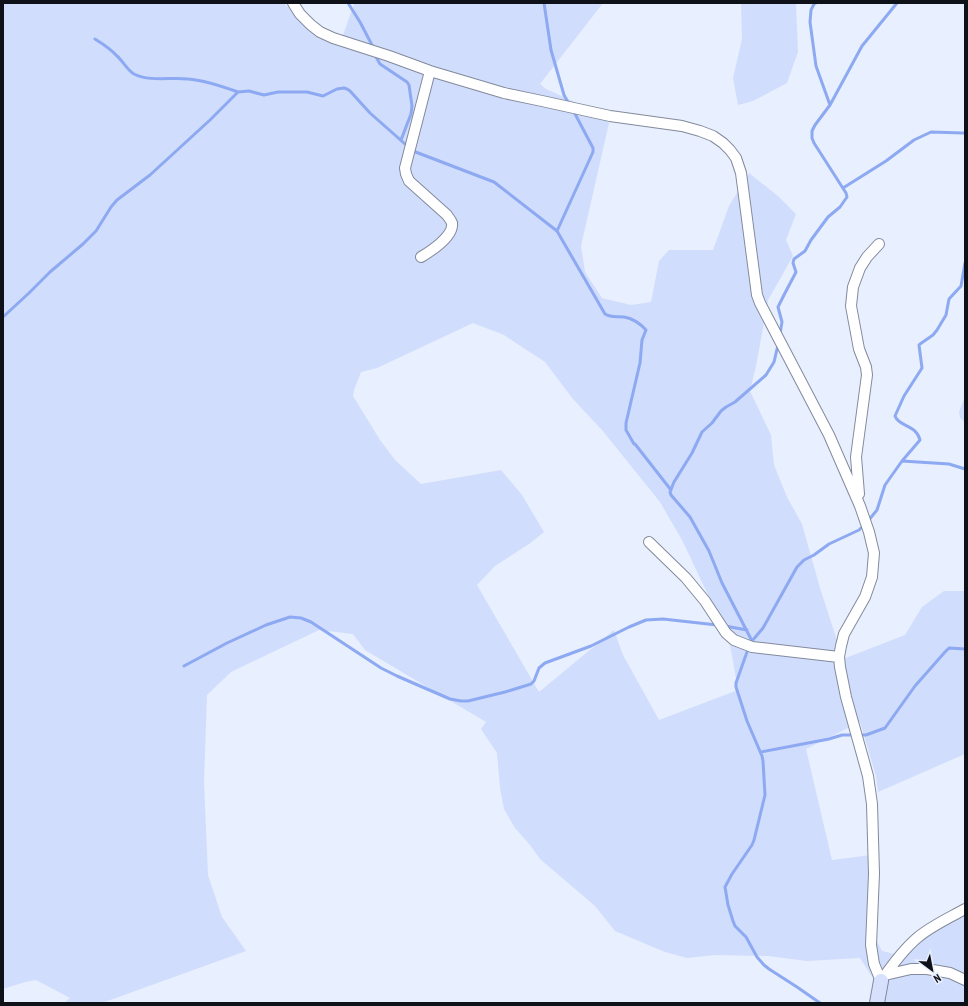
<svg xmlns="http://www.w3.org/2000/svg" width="968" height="1006" font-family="'PT Sans Narrow',sans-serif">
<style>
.green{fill:#d1ddfc;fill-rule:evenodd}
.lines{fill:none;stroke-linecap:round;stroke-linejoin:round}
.stream{stroke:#8da9f2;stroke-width:3}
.street-casing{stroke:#828a9c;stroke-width:12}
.secondary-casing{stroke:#828a9c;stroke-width:16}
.street{stroke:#fff;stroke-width:10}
.secondary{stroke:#d7e1fe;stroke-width:14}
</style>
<rect width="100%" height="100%" fill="#e8effe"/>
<!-- green -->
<path class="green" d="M3,3H284L320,39L342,38L354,4L353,3H603L540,84L546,89L588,108L609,123L581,246L585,272L602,298L631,305L651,302L659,261L669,250H713L729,206L749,173L778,196L796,214L786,240L793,256L768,300L756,366L750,391L771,435L774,465L787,497L802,524L820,588L843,659L905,635L922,607L944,591H965V754L878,792L876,776L860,722L806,749L832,860L879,854L875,937L882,951L894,954L915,943L965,913L964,1003H871L874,980L860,958L807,961L768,956L715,955L687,958L665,952L615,931L595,906L540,859L530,845L515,828L504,809L500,788L497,753L481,729L486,722L365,650L353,634L319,630L231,672L207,695L204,782L208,875L222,917L246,951L102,1003H64L70,998L36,980L25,982L3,989ZM473,323L504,335L545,362L573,399L602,430L660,502L682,540L729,639L738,690L659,720L623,655L614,630L539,692L477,585L495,566L529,544L544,532L522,495L501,470L421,484L395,460L380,440L353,396L354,390L361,372L377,368Z
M741,3H796L798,52L787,83L753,101L738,105L733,78L742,39Z
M965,396V422L960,418L959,412Z"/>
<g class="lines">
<!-- stream -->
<path class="stream" d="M348,3L360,22L373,47
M544,3L551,50L564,95L569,104
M816,3L814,4L811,10L810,22L816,66L830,105
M95,39C103,44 111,49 117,56C123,61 127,70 134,74C150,82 171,77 188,79C204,80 224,87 238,92
M375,55L380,64L407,82L409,85L412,106L411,114L401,140
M843,188L886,161L914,140L931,132L963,133H965
M557,231L593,152V148L573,110
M3,317L29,293L50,272L83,244L96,231L111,207L117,200L150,175L210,120L238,92L249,91L264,95L278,92H307L323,96L337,89L344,88L347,89L350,91L370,113L413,151L494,182L557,231L605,314C611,318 617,316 624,317C632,318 641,324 646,330L642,340L640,363L626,423V430L634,444H635L671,490
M780,334L782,322L778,307L785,293L795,274L796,272L793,263L794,259L805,251L811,240L828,217L840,207L847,197L846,193L814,143L812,138V131L815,125L830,105L862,46L897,3
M902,461L949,464L965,469
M868,521L877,510L885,485L902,461L920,440C916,424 899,427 895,416L904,396L922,368L919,345L920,344L933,335L937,330L946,315L949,299L961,286L965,263
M725,626L747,630
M752,641L722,583L709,551L690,517L671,495L670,492L674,482L692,453L702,432L712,423L721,411L726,407L735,402L766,375L774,362L778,345
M184,666L227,643L266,625L290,617L301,618L311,622L381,668L397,676L450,699L461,701H468L505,692L531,684L534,681L539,668L545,663L591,646L629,627L646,620L663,619L717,625
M761,752L829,739L842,735H866L885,728L915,686L945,652L949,648L965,649
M820,1003L797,987L769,969L764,965L757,957L746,937L735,926L733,921L728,905L725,887L732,874L752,845L754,840L765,795L763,761L762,756L747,721L736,687V683L747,652L752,641L763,628L797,567L804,560L814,555L829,544L859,530L864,525"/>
<!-- street casing -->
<g class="street-casing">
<path id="street" d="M293,3L300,14L311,25L320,32L333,38L389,56L430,71L504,93L542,101L610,116L682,126L700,131L713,136L723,143L730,150L736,158L741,173L757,295L760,303L829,435L860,506L869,532L874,553L872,577L865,597L844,634L841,646L839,657L840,667L846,697L868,776L872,804L874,874L871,945L874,964L881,981
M421,257C431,251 454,236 452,223C451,220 449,218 447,215L409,181L406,174L405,168L430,71
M859,494L856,457L867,375L866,367L859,349L851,306L853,287L860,268L867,257L879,244
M649,542L686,578L705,601L726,633L734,640L752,647L839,657
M885,975L911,969H927L950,973L965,980
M881,981C892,965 903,950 917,938C931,926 949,918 965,909"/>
</g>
<!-- secondary casing -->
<g class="secondary-casing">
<path id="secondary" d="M877,1003L881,981"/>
</g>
<!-- street -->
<use href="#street" class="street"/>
<!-- secondary -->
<use href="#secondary" class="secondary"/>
</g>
<!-- border -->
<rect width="968" height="1006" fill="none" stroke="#0f1118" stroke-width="8"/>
<!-- north arrow -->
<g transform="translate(932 970) rotate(148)" stroke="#e8effe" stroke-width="3" paint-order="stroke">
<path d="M0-3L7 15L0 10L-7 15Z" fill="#0f1118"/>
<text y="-6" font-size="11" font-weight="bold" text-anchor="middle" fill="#0f1118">N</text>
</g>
</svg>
